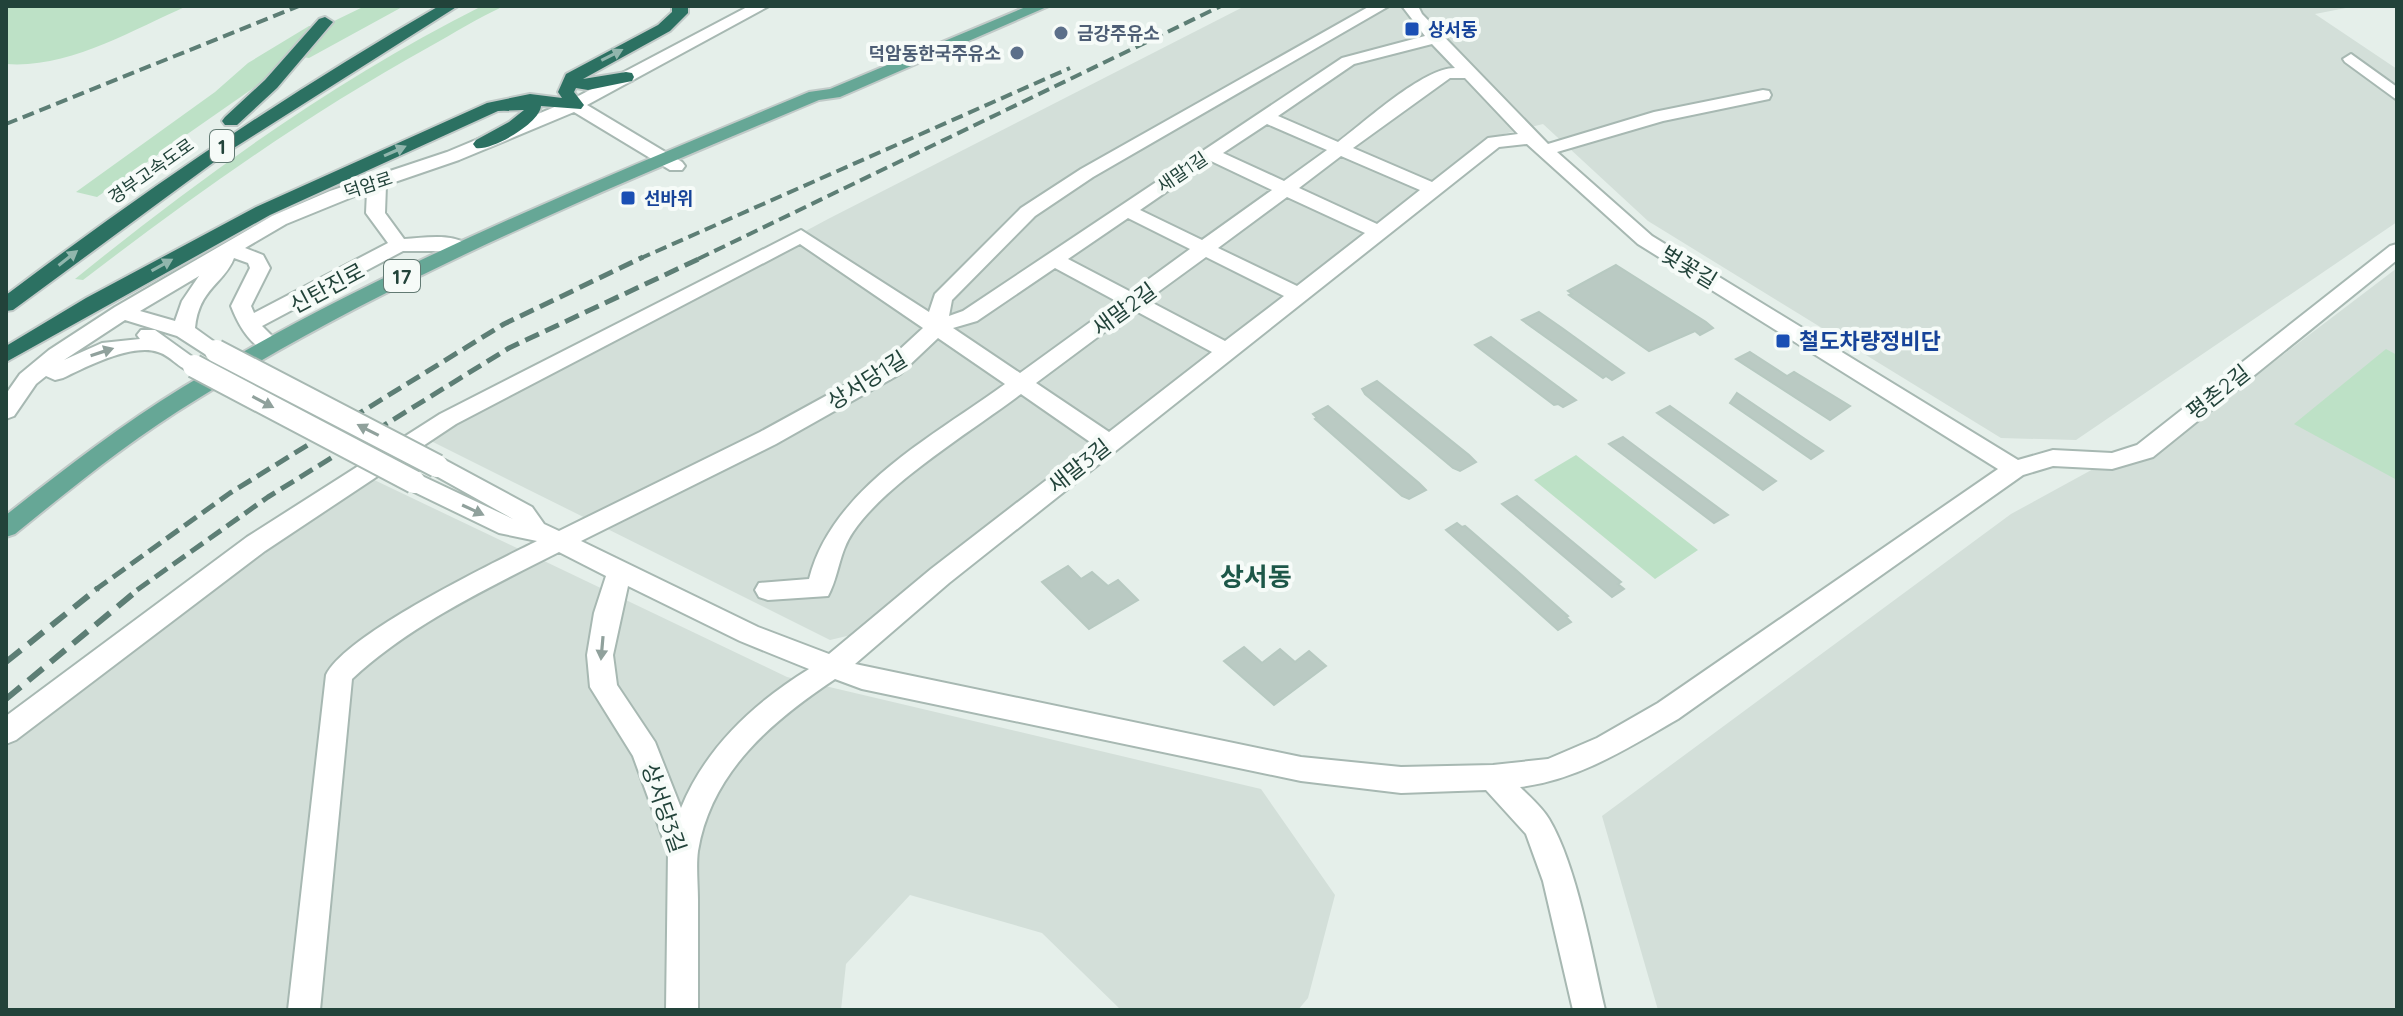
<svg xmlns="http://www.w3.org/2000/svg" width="2403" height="1016" font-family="Quicksand,'Noto Sans KR',sans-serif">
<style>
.built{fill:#d3dfd9}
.green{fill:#bde1c6}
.building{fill:#bacac3;stroke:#b7c9c1;stroke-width:2}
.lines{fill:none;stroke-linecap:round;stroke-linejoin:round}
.minor-casing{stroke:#a7b8b2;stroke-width:4}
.major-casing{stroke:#c1cac8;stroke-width:4}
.highway-casing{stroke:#c1cac8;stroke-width:4}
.minor{fill:#fff;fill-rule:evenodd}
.major{fill:#66a796;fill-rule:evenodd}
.highway{fill:#2c7162;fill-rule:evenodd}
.rail-far2{stroke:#5d7e75;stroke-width:4;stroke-dasharray:12 6;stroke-linecap:butt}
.rail-far1{stroke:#5d7e75;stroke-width:5;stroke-dasharray:15 7;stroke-linecap:butt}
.rail{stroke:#5d7e75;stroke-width:6;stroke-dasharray:19 10;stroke-linecap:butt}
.minor-bridge-casing{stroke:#a7b8b2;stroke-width:26;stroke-linecap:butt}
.minor-bridge{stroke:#fff;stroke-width:22}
.oneway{fill:#91b6ad}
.oneway2{fill:#90a19c}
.transit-dot{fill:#1a4fb4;stroke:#f6fbf8;stroke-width:3}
.service-dot{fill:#5c6f8a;stroke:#f6fbf8;stroke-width:3}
.labels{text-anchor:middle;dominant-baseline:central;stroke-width:8;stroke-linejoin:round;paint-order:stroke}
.far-transit-label{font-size:18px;font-weight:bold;fill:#164399;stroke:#f6fbf8;text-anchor:start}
.far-service-label{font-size:18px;font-weight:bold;fill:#4e5e75;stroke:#f6fbf8;text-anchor:start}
.far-street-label{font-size:18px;fill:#22433a;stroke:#f6fbf8}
.shield{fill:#f6fbf8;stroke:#627a73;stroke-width:2}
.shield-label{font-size:20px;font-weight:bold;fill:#22433a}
.street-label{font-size:22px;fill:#22433a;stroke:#f6fbf8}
.transit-label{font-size:22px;font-weight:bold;fill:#164399;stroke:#f6fbf8;text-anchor:start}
.quarter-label{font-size:26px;font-weight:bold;fill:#1c5748;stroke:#f6fbf8}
</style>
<rect width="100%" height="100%" fill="#e5efea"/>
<!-- built -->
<path class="built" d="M1245,6H2356L2315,14L2397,69V222L2076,440L2001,438L1648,221L1543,124L1484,139L868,631L830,640L429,440L459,418L828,219Z
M2397,268V1010H1658L1602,816L2011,514L2234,392Z
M368,477L787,677L1261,789L1335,895L1308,998L1298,1010H1121L1042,933L910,895L846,964L841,1010H6V742L162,620Z"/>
<!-- green -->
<path class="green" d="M6,6H187C132,30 68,69 6,64Z
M365,6H404L309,58L302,57L330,23Z
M482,6H504C478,18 454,33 429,47C306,115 194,195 83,280L75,279C201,177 336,79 482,6Z
M309,26L316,27L265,80L97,197L76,192L215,92L248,63Z
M2386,349L2397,355V480L2294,424Z
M1576,455L1698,550L1655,579L1534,480Z"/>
<!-- building -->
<path class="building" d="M1616,265L1706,322L1713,328L1700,335L1695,331L1649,351L1569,295L1572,294L1568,291Z
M1539,312L1562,328L1624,373L1612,380L1606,376L1603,378L1522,320Z
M1491,337L1511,352L1576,400L1563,407L1558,404L1554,405L1475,345Z
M1750,352L1787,376L1794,372L1850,406L1830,420L1736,359Z
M1377,381L1469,455L1476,462L1460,471L1453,468L1365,394L1362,389Z
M1737,393L1805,439L1823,451L1811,459L1730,403Z
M1328,406L1419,483L1426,490L1409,499L1402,496L1315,419L1317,418L1313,414Z
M1670,406L1728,447L1776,481L1763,490L1657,413Z
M1623,437L1651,458L1728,515L1714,523L1609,444Z
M1517,496L1621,582L1618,584L1624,589L1612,597L1502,504Z
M1457,523L1462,527L1465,526L1516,570L1568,616L1566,617L1571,622L1558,630L1446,530Z
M1068,566L1081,579L1092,572L1108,586L1118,580L1138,600L1089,629L1042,582Z
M1244,647L1262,663L1280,649L1295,662L1309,651L1326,666L1274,705L1224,661Z"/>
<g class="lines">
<!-- minor casing -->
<g class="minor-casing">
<path id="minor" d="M749,6H769L587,105L682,162L685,166L682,170H670L574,112L459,160L386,185L385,213L404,239C424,238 455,232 470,247L467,251H403L262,326L282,346L271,353C250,347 238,324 231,306L250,268L248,263L234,258C224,284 199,288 195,328L227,351L224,356H208L177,336L125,320L64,360L102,343L140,339L137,335L141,330H155L205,366L202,371C182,376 175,357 158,352C132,343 86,367 63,378L55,380L46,376L36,384L14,416L6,419V394L20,374L49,350L115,307L272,216L330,191L447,152L569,101ZM367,191L366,213L388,243L254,313L251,306L270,268L263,255L245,248L286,224ZM199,276L182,301L175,321L140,311Z
M1370,6H1389L1093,177L1035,216L952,300L949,316L963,311L1342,58L1425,36L1402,6H1418L1422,14L1548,144L1654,112L1763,90L1769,91L1771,95L1769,99L1663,121L1557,152L1652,236L2018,460L2053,450L2112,453L2137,445L2390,246L2397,244V260L2153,457L2112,469L2053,466L2023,475L1678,719C1628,748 1578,780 1520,787C1530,797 1542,807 1549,819C1577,866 1592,955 1605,1010H1573L1543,881L1526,834L1486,790L1401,793L1301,781L862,689L835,679C772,721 711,772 698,851C696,866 698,884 698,900C698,936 698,973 698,1010H666L668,852L633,756L590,687L587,655L594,613L606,576L559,552C488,588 410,625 352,679L320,1010H288L326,675C346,634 491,564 537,541L499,533L406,488L402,482L406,476L414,474L422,476L513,519L429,472L425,466L429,460L437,458L445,460L532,507L544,524L559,531L760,432L884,364L923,328L800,244L456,424L265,551L16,740L6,744V716L247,537L440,414L801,230L929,312L935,294L1021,208L1081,169ZM1432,44L1455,68C1423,68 1365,122 1338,142L1278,116L1354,64ZM1450,78H1465L1518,134L1488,138L1432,182L1353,148ZM1267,124L1327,150L1284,181L1223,153ZM1527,144L1638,244L1998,469L1658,703L1597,738L1548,759L1493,765L1401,767L1301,757L855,664L949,583L1499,147ZM1341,156L1420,190L1377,224L1299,188ZM1211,161L1272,190L1202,240L1140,210ZM1287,197L1365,233L1297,286L1218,248ZM1128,218L1190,249L1131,292L1068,259ZM1206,257L1284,296L1225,341L1147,300ZM1055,268L1118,302L1020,373L953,328L977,321ZM1134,310L1212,352L1109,432L1036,383ZM938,338L1005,384C934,436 832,488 809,579L759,583L755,590L759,597L768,600L828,596C839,576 839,552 853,532C886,483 972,431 1021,394L1093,444L931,569L829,654L758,627L581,541L776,444L900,374ZM628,586L740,641L809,669C754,703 706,747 681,808L655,742L617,685L613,655Z
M2351,54L2397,87V100L2345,62L2343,59Z"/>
</g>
<!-- major casing -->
<g class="major-casing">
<path id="major" d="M1028,6H1049L840,97L819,100C607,189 394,276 199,398C133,438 74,486 15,534L6,537V515C63,470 121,425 183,387C381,267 596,181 809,92L830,89Z"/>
</g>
<!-- highway casing -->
<g class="highway-casing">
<path id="highway" d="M439,6H458L229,151L13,310L6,311V295C145,190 288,93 439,6Z
M672,6H688V13L670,31L583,79L626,72L632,73L634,77L632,81L588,90L576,88L574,92L584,105L581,109L541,106C540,123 492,151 476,148L473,144L476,140L509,122L524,110L498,111L270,215L6,362V346L86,298L256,207L487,103L530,94L562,98L558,92L566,74L658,25L672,12Z
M325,17L333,22L277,88L237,125H225L222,121L225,117L265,80L319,19Z"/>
</g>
<!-- minor -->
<use href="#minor" class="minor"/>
<!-- major -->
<use href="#major" class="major"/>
<!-- highway -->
<use href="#highway" class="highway"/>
<!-- rail-far2 -->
<path class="rail-far2" d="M6,124L299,6
M639,259L1070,68
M698,259L1221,6"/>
<!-- rail-far1 -->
<path class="rail-far1" d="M95,590L230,493L504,324L643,257
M137,590L268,497L509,348L703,257"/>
<!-- rail -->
<path class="rail" d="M6,662L98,588
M6,699L140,588"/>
<!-- minor-bridge casing -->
<g class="minor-bridge-casing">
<path id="minor-bridge" d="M216,351L437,466
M194,366L414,482"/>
</g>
<!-- minor-bridge -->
<use href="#minor-bridge" class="minor-bridge"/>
</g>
<!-- one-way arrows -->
<defs><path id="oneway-solid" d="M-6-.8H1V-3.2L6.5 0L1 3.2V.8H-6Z" transform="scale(2)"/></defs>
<g class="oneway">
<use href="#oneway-solid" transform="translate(612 55) rotate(-27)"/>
<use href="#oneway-solid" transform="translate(395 151) rotate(-24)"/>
<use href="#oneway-solid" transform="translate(68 258) rotate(-38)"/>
<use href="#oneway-solid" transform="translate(162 265) rotate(-29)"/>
</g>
<g class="oneway2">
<use href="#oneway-solid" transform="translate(102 352) rotate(-18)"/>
<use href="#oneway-solid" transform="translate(263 402) rotate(28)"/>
<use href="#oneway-solid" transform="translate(368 430) rotate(-153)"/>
<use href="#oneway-solid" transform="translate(473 510) rotate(25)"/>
<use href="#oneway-solid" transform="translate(602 648) rotate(95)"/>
</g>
<!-- markers -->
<g class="transit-dot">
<rect x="1404" y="21" width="16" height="16" rx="4"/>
<rect x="620" y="190" width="16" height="16" rx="4"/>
<rect x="1775" y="333" width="16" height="16" rx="4"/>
</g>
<g class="service-dot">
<circle cx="1061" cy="33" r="8"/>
<circle cx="1017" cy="53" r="8"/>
</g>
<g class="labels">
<!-- far-transit labels -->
<g class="far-transit-label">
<text x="1428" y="29">상서동</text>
<text x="644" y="198">선바위</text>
</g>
<!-- far-service labels -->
<g class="far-service-label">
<text x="1077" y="33">금강주유소</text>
<text x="1001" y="53" text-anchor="end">덕암동한국주유소</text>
</g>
<!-- far-street labels -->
<g class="far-street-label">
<text transform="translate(151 171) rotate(-35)">경부고속도로</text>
<text transform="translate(1182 172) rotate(-34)">새말1길</text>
<text transform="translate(368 185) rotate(-18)">덕암로</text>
</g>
<!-- shield labels -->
<g class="shield">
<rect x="210" y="130" width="24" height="32" rx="6"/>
<rect x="384" y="260" width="36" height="32" rx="6"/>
</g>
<g class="shield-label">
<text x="222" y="146">1</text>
<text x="402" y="276">17</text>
</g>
<!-- street labels -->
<g class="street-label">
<text transform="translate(1689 267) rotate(31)">벚꽃길</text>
<text transform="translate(327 288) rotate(-28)">신탄진로</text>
<text transform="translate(1124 309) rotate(-36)">새말2길</text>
<text transform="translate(867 380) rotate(-32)">상서당1길</text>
<text transform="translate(2218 392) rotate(-38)">평촌2길</text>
<text transform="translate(1079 466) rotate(-38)">새말3길</text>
<text transform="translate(664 808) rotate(71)">상서당3길</text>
</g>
<!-- transit labels -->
<g class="transit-label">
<text x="1799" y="341">철도차량정비단</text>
</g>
<!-- quarter labels -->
<g class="quarter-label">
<text x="1256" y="576">상서동</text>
</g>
</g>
<!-- border -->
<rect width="2403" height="1016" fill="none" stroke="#22433a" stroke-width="16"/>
</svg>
